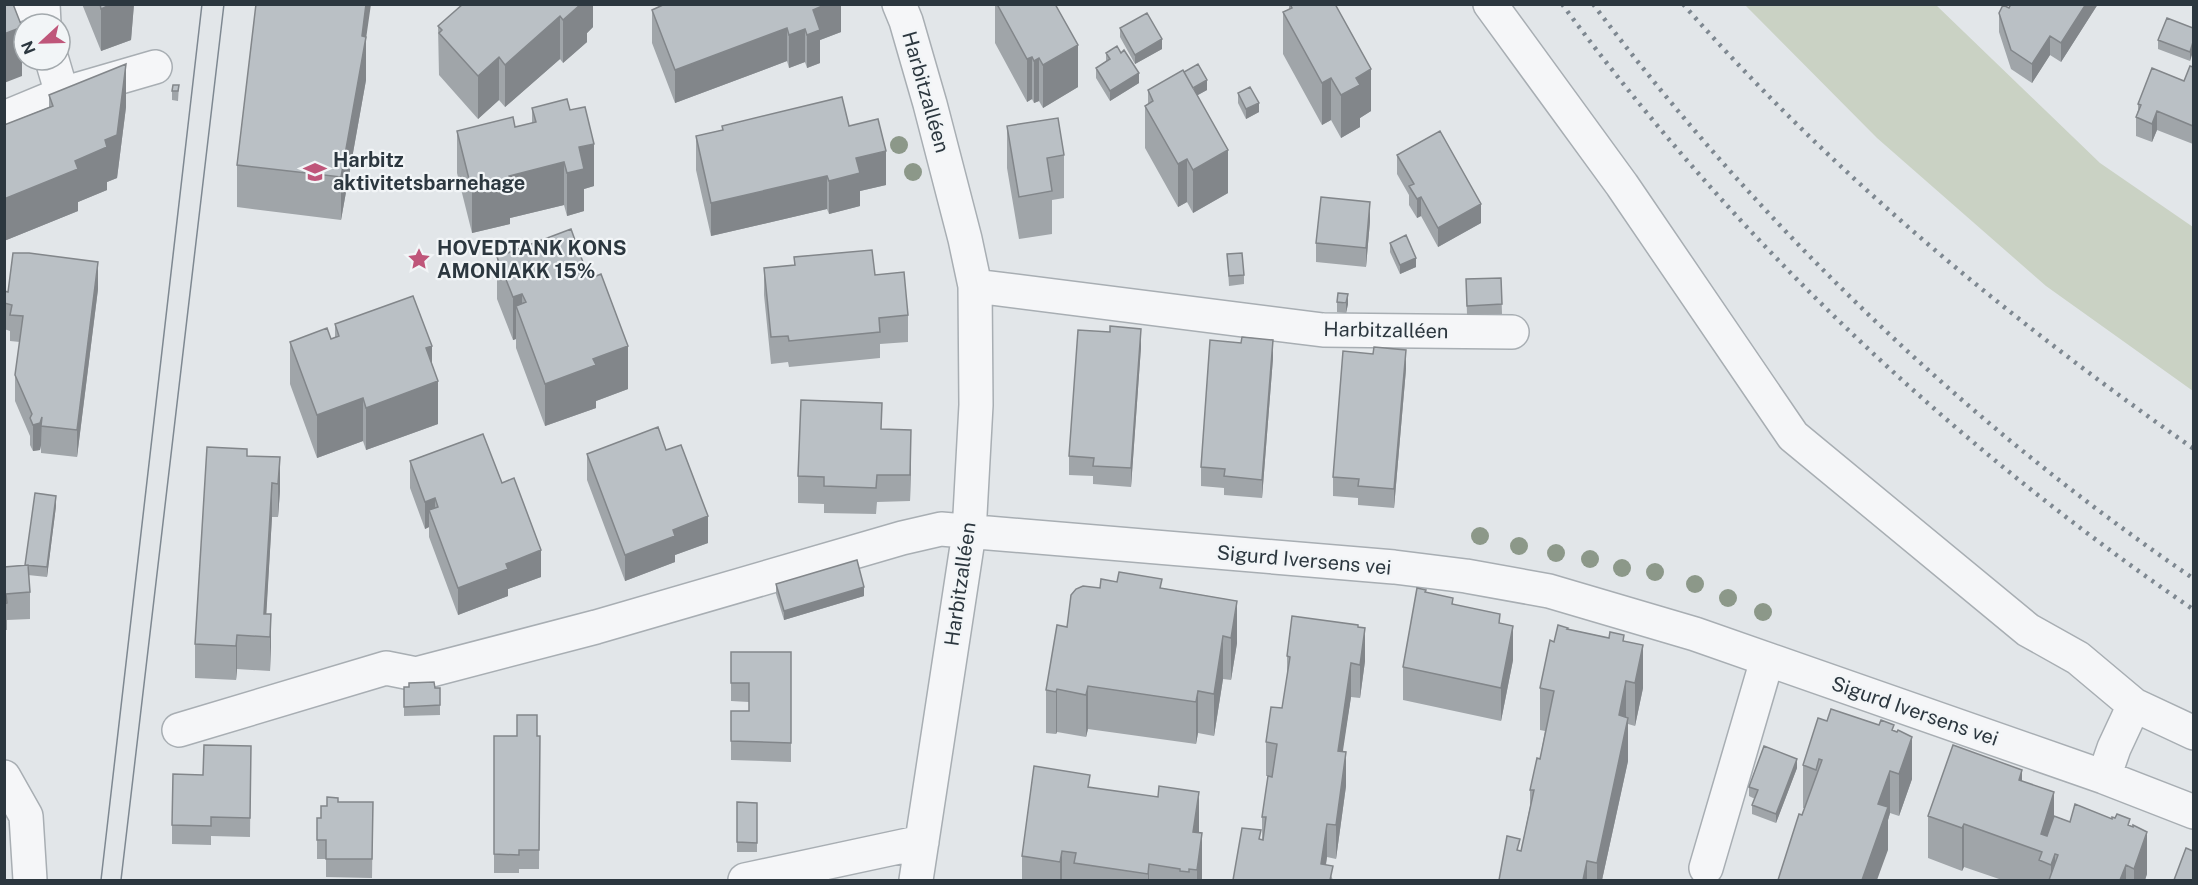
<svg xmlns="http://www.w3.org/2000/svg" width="2198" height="885" font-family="'Public Sans',sans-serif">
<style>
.green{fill:#cad2c4}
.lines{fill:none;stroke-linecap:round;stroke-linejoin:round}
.minor-casing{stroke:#a8aeb3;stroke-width:36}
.minor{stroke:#f5f6f8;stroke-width:33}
.tram{stroke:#7e8891;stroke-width:1.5}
.rail{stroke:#7e8891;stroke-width:4.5;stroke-dasharray:3 6;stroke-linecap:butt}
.tree{fill:#8c9889}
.wall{fill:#a0a5a9}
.shaded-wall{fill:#82868a}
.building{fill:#bac0c5;stroke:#82868a;stroke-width:1.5}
.labels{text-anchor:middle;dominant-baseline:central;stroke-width:4.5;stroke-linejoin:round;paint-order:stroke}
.street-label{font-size:20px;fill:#2c373f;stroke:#f2f5f7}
.poi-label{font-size:20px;font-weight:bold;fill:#2c373f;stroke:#f2f5f7;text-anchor:start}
</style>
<rect width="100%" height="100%" fill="#e2e6e9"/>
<!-- green -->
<path class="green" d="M1745,5H1936L2100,163L2193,227V391L2046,286L1877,138Z"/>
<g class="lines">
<!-- minor casing -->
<g class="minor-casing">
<path id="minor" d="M43,4L44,24
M899,4L906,21L930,104L965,239L975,286L976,405L969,533L916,880
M1490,4L1622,185L1793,436L2028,630L2078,658L2134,705L2194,733
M4,10L19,4
M52,60L62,94
M4,118L62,94L155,67
M975,286L1323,330L1512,332
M179,730L386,668L416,674L596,627L902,538L941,529L1394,567L1466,576L1549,591L1695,634L2104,777L2194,812
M4,777L26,816L30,880
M2104,777L2114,748L2134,705
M1706,868L1767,660
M745,880L922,842"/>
</g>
<!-- minor -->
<use href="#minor" class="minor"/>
<!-- tram -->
<path class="tram" d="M101,880L202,4
M121,880L224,4"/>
<!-- rail -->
<path class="rail" d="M1562,4C1738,243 1949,442 2194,610
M1593,4C1762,228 1963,421 2194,579
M1683,4C1833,175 2009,319 2194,449"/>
</g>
<!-- trees -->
<g class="tree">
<circle cx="899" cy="145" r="9"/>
<circle cx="913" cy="172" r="9"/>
<circle cx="1480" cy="536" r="9"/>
<circle cx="1519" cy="546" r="9"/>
<circle cx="1556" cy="553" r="9"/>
<circle cx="1590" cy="559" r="9"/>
<circle cx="1622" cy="568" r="9"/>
<circle cx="1655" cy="572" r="9"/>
<circle cx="1695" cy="584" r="9"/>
<circle cx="1728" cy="598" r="9"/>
<circle cx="1763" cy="612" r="9"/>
</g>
<!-- wall -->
<path class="wall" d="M82,4H134L131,40L101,51Z
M593,4V27L587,33V42L563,63L560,59L505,107L499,100L478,119L439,75L438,26Z
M841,4V32L820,40V63L807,68L805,62L789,68L787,61L675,103L652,43V10Z
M995,4H1055L1078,87L1043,108L1039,101L1034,103L1032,99L1027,102L995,43Z
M1289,4H1335L1371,111L1360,118V127L1341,138L1331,120L1322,125L1283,54V12L1289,9Z
M2011,4H2098L2061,62L2050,55L2032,83L2011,69L1999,32V13L2009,8Z
M1120,28L1162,49L1135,64L1120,37Z
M2193,28L2190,61L2158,49V40Z
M366,39V80L341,220L237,207V165Z
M1106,53L1139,83L1110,101L1096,78V68L1106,62Z
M2193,67V144L2157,130L2152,142L2136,136V117L2138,110V104L2184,81Z
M1184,72L1207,90L1197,95L1228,193L1193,213L1187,202L1178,207L1145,148V106L1148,104V90Z
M179,85L178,101L172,100V91Z
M1238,93L1259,112L1246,119L1238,103Z
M49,95L126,107L117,178L107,182V190L78,202V211L4,241V125L49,107Z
M532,108L570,110L594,186L584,189V211L567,216L564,205L510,218V224L472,233L457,173V131L515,127L532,123Z
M722,126H849L886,185L860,191V206L829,214L827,209L711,236L696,170V136L722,130Z
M1007,126L1064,155V198L1052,200V234L1019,239L1007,168Z
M1397,155L1481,223L1438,247L1421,216L1417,218L1409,205V195L1397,174Z
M1370,221L1366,267L1316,262V243Z
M1390,243L1416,267L1400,274L1390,252Z
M1227,254L1244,275V284L1229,286Z
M497,257L628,389L596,401V408L545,426L516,348V339L513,340L497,299Z
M794,257L875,275L908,315V342L880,344V358L789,367L788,362L771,364L764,295V268L794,265Z
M1501,278L1502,314L1467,315L1466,279Z
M98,289L77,457L41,453V445L40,450L33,451L30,445V436L15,401V375L20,342L10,341V331L4,329V291Z
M1337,302L1348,304L1346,313L1337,312Z
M335,324L432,364L438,424L366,450L363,441L317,458L290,384V342L331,339L335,337Z
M1141,347L1131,487L1093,484V476L1069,475V456Z
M1273,358L1262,498L1224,495V488L1201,486V467Z
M1406,369L1394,508L1358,505V498L1333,496V477Z
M882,429L911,457L910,501L877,502L876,514L824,513V504L798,503V476Z
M666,450L708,543L675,555V562L625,581L587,480V454Z
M247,456L280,457V491L278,517H272L266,614H271L270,671L237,669L236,680L195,678V644Z
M410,461L502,483L541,577L508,589V596L458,615L429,537V527L425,529L410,488Z
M56,506L47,577L28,575L30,592V619L7,620V630H4V567L25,565Z
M776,584L864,596L784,620L776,594Z
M1100,588H1162L1237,601V643L1231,680L1223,679L1214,736L1198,733L1196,744L1088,729L1086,737L1057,732L1056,734L1046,733V690L1067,627Z
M1426,592L1500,624L1513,660L1501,721L1403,700V667Z
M1358,627L1365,661L1360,698L1351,697L1342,752L1346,786L1336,859L1327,857L1326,865L1333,880L1261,840H1262V817L1272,776H1266V742L1282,708L1287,680V656Z
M1568,629L1624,641L1643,688L1635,726L1628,724V761L1602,880H1499L1520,850L1521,851L1530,806V790L1540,759L1545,731L1540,730V688L1554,642Z
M731,652H791V762L731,760V711H749V702L731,701Z
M404,687L435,688L440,705V715L404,716Z
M1827,721L1894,731L1912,779L1899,816L1890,813L1888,820V850L1802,815L1805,808H1803V765Z
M494,736H540L539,869H519V873H494Z
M251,746L250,837L211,836V845L172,844V825L203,775Z
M1797,768L1776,823L1752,814V805L1755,799L1749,796V787Z
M2022,781L2054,816L2070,822L2112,819L2130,826L2147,874L2145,880H2002L1964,867L1962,871L1928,858V816Z
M1090,787L1199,833L1202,876V880H1022V856Z
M338,802H373L372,878L326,877V859H317V818H321L327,806Z
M737,802L757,803V852H737Z"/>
<!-- shaded-wall -->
<path class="shaded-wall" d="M112,4H134L131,40L101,51V9Z
M366,4H371L366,39V80L341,220V177Z
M581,4H593V27L587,33V42L563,63V20Z
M827,4H841V32L820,40V63L807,68V35L813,10Z
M2086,4H2098L2061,62V43Z
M560,16V59L505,107V65Z
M22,27V76L4,83V34Z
M787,28V61L675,103V70Z
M805,29V62L789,68V35Z
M2050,36V55L2032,83V64Z
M1162,39V49L1135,64V55Z
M2193,42V52L2190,61V52Z
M1078,45V87L1043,108V65Z
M499,57V100L478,119V76Z
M1032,57V99L1027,102V59Z
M1039,58V101L1034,103V61Z
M126,64V107L117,178L107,182V190L78,202V211L4,241V199L75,161L105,140Z
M1371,69V111L1360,118V127L1341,138V95L1356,78Z
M1139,73V83L1110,101V91Z
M1331,78V120L1322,125V83Z
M1207,80V90L1175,108V99Z
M1259,103V112L1246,119V109Z
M2157,111V130L2152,142V124Z
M594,144V186L584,189V211L567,216V173L579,147Z
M1228,150V193L1193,213V170Z
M886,151V185L860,191V206L829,214V181L856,158Z
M1187,159V202L1178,207V164Z
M564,162V205L510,218V224L472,233V191L509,176Z
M827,176V209L711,236V203Z
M1421,197V216L1417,218V199Z
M1370,202V221L1366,267V248Z
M1481,204V223L1438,247V228Z
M1416,258V267L1400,274V265Z
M98,262V289L77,457V430Z
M522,294V322L516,306V339L513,340V297Z
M1348,294V304L1346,313V303Z
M1141,329V347L1131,487V468Z
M1273,340V358L1262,498V480Z
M432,346V383L438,381V424L366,450V408L426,348Z
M628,346V389L596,401V408L545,426V384L593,359Z
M1406,350V369L1394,508V489Z
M363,398V441L317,458V415Z
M42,417L41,445L40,450L33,451V425Z
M911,430V457L910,501V475Z
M280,457V491L278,517V484Z
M272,483V517L265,637L264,614Z
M56,496V506L47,577V567Z
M435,498V525L429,510V527L425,529V502Z
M708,516V543L675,555V562L625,581V555L673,530Z
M541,550V577L508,589V596L458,615V588L506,564Z
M864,587V596L784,620V611Z
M1237,601V643L1231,680V638Z
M271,614V647L270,671V637Z
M1513,626V660L1501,721V688Z
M1365,628V661L1360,698V665Z
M237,635V669L236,680V646Z
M1223,636V679L1214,736V694Z
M1643,645V688L1635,726V683Z
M1351,663V697L1338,784V751Z
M1626,681V724L1619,715Z
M1088,686V729L1086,737V695Z
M1057,689V732L1056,734V692Z
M1198,691V733L1196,744V702Z
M1628,718V761L1602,880H1597V863Z
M1912,737V779L1899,816V774Z
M1346,752V786L1336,859V825Z
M1797,759V768L1776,823V814Z
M2022,770V813L2019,780Z
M1890,771V813L1888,820V850L1877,880H1862L1878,804Z
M1199,792V835L1193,832Z
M2054,792V835L2045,863L2041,834Z
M1327,824V857L1323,880L1321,864Z
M1964,824V867L1962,871V828Z
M2147,832V874L2145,880H2134V869Z
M1202,833V880H1197V870Z
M1062,851V880H1060V862Z
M2055,854V880H2051V865Z
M1587,861V880H1583Z
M1149,864V880H1148V874Z
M2126,865V880H2120Z"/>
<!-- building -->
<path class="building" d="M4,4H13L22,27L4,34Z
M100,4H112L101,9Z
M256,4H366L362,36L366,37L341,177L237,165Z
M463,4H581L563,20L560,16L505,65L499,57L478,76L439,33L442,30L438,26Z
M665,4H827L813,10L820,30L807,35L805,29L789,35L787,28L675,70L652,10Z
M997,4H1055L1078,45L1043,65L1039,58L1034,61L1032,57L1027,59Z
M1290,4H1335L1371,69L1356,78L1360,85L1341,95L1331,78L1322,83L1283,12L1292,8Z
M2011,4H2086L2061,43L2050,36L2032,64L2011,50L1999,13L2003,5L2009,8Z
M1147,13L1162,39L1135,55L1120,28Z
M2167,18L2193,28V42L2190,52L2158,40Z
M1117,46L1121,53L1124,50L1139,73L1110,91L1096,68L1110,59L1106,53Z
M126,64L117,135L105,140L107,147L75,161L78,169L4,199V125L53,106L49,95Z
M1198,64L1207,80L1193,88L1184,72Z
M2190,66L2193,67V126L2157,111L2152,124L2136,117L2141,105L2138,104L2152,68L2184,81Z
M1183,70L1228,150L1193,170L1187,159L1178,164L1145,106L1153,101L1148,90Z
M173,85H179L178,91H172Z
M1250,87L1259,103L1246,109L1238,93Z
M842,97L849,126L878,119L886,151L856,158L860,173L829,181L827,176L711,203L696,136L723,130L722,126Z
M567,99L570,110L585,107L594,144L579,147L584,169L567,173L564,162L509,176L510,182L472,191L457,131L513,117L515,127L536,122L532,108Z
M1058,118L1064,155L1047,158L1052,191L1019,197L1007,126Z
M1440,131L1481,204L1438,228L1421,197L1417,199L1409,186L1414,184L1397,155Z
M1321,197L1370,202L1366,248L1316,243Z
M571,229L589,279L601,274L628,346L593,359L596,365L545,384L516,306L526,302L522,294L513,297L497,257Z
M1406,235L1416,258L1400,265L1390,243Z
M872,250L875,275L904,272L908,315L879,318L880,332L789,341L788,336L771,337L764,268L795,265L794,257Z
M13,253H29L98,262L77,430L41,426L42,417L40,423L33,425L30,418L32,414L15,375L23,316L10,315L12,305L4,303V291L8,292Z
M1242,253L1244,275L1229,276L1227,254Z
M1501,278L1502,304L1467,306L1466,279Z
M1338,293L1348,294L1346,303L1337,302Z
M413,296L432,346L426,348L438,381L366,408L363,398L317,415L290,342L327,328L331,339L339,336L335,324Z
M1110,326L1141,329L1131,468L1093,466L1094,458L1069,456L1078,330L1110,332Z
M1242,337L1273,340L1262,480L1224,476L1225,469L1201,467L1210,340L1241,343Z
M1374,347L1406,350L1394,489L1358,486L1359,479L1333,477L1343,351L1373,354Z
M801,400L882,403L881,429L911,430L910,475H877L876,488L824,486V477L798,476Z
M658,427L666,450L681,445L708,516L673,530L675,536L625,555L587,454Z
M483,434L502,483L514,478L541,550L506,564L508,569L458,588L429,510L438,507L435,498L425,502L410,461Z
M207,447L247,449V456L280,457L278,484L272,483L264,614H271L270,637L237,635L236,646L195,644Z
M35,493L56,496L47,567L25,565Z
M857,560L864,587L784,611L776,584Z
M28,565L30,592L6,594L7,603L4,604V567Z
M1119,572L1162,579L1160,588L1237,601L1231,638L1223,636L1214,694L1198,691L1196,702L1088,686L1086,695L1057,689L1056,692L1046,690L1057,625L1067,627L1071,595L1076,589L1083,586L1100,588L1101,579L1117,582Z
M1417,588L1426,590L1425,592L1453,598L1452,604L1500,614L1499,623L1513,626L1501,688L1403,667Z
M1292,616L1358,625V627L1365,628L1360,665L1351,663L1338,751L1346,752L1336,825L1327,824L1321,864L1333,866L1330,880H1233L1242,828L1261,830L1259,839L1263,840L1266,817H1262L1268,776L1272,777L1277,744L1266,742L1271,707L1282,708L1290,657L1287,656Z
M1558,625L1568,628L1567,629L1609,638L1610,632L1624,635L1623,641L1643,645L1635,683L1626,681L1619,715L1628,718L1597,863L1587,861L1583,880H1499L1507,836L1520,839L1517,850L1521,851L1534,790H1530L1537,758L1540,759L1554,691L1540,688L1550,640L1554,642Z
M731,652H791V743L731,741V711H749V683H731Z
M434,682L435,688H440V705L404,707V687H409V683Z
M1831,709L1879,725L1881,720L1894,725L1892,730L1897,732L1898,730L1912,737L1899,774L1890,771L1878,804L1888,807L1862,880H1778L1799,814L1802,815L1822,760L1819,759L1816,770L1803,765L1818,718L1827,721Z
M517,715H537V736H540L539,850H519V855L494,854V736H517Z
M204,745L251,746L250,818L211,817V826L172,825L173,774L203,775Z
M1953,745L2022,770L2019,780L2054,792L2041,834L2047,836L2054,816L2070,822L2075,804L2112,819V817L2115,818L2117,814L2130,819L2128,825L2133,827V825L2147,832L2134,869L2126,865L2120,880H2049L2058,855L2055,854L2051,865L2039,860L2042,852L1964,824L1962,828L1928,816Z
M1764,746L1797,759L1776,814L1752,805L1758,790L1749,787Z
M1034,766L1090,775L1088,787L1158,797L1159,786L1199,792L1193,832L1202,833L1197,870L1189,869V872L1180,871V869L1149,864L1148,874L1074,863L1076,853L1062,851L1060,862L1022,856Z
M327,797L338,798V802H373L372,859H326V840H317V818H321V806H327Z
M737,802L757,803V843L737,842Z
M2186,848L2193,851V880H2174Z"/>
<!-- icons -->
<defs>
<g id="school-bare" transform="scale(1.8)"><path d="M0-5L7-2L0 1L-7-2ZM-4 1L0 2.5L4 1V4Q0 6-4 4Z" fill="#bf567a" stroke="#f2f5f7" stroke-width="2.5" paint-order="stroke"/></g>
<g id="sight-bare" transform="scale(1.8)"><path d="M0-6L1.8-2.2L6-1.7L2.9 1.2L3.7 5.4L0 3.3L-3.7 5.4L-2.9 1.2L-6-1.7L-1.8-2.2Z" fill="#bf567a" stroke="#f2f5f7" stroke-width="2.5" paint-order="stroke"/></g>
</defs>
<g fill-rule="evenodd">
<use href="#school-bare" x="315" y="172"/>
<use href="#sight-bare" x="419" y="259"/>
</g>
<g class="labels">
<!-- street labels -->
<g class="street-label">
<text transform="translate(926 92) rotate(74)">Harbitzalléen</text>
<text transform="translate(1386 330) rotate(1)">Harbitzalléen</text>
<text transform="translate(1304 560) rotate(5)">Sigurd Iversens vei</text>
<text transform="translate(960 584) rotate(-82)">Harbitzalléen</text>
<text transform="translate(1915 711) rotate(19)">Sigurd Iversens vei</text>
</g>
<!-- poi labels -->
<g class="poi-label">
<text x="333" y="160">Harbitz<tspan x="333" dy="23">aktivitetsbarnehage</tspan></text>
<text x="437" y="248">HOVEDTANK KONS<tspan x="437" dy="23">AMONIAKK 15%</tspan></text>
</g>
</g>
<!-- border -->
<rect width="2198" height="885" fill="none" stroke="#2c373f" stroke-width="12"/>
<!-- north arrow -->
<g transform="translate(42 42) rotate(248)"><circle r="28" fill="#f2f5f7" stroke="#a3a9ad" stroke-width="1.5"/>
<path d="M0-4.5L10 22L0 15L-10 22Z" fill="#bf567a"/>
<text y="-9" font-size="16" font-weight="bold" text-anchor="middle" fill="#2c373f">N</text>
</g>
</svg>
